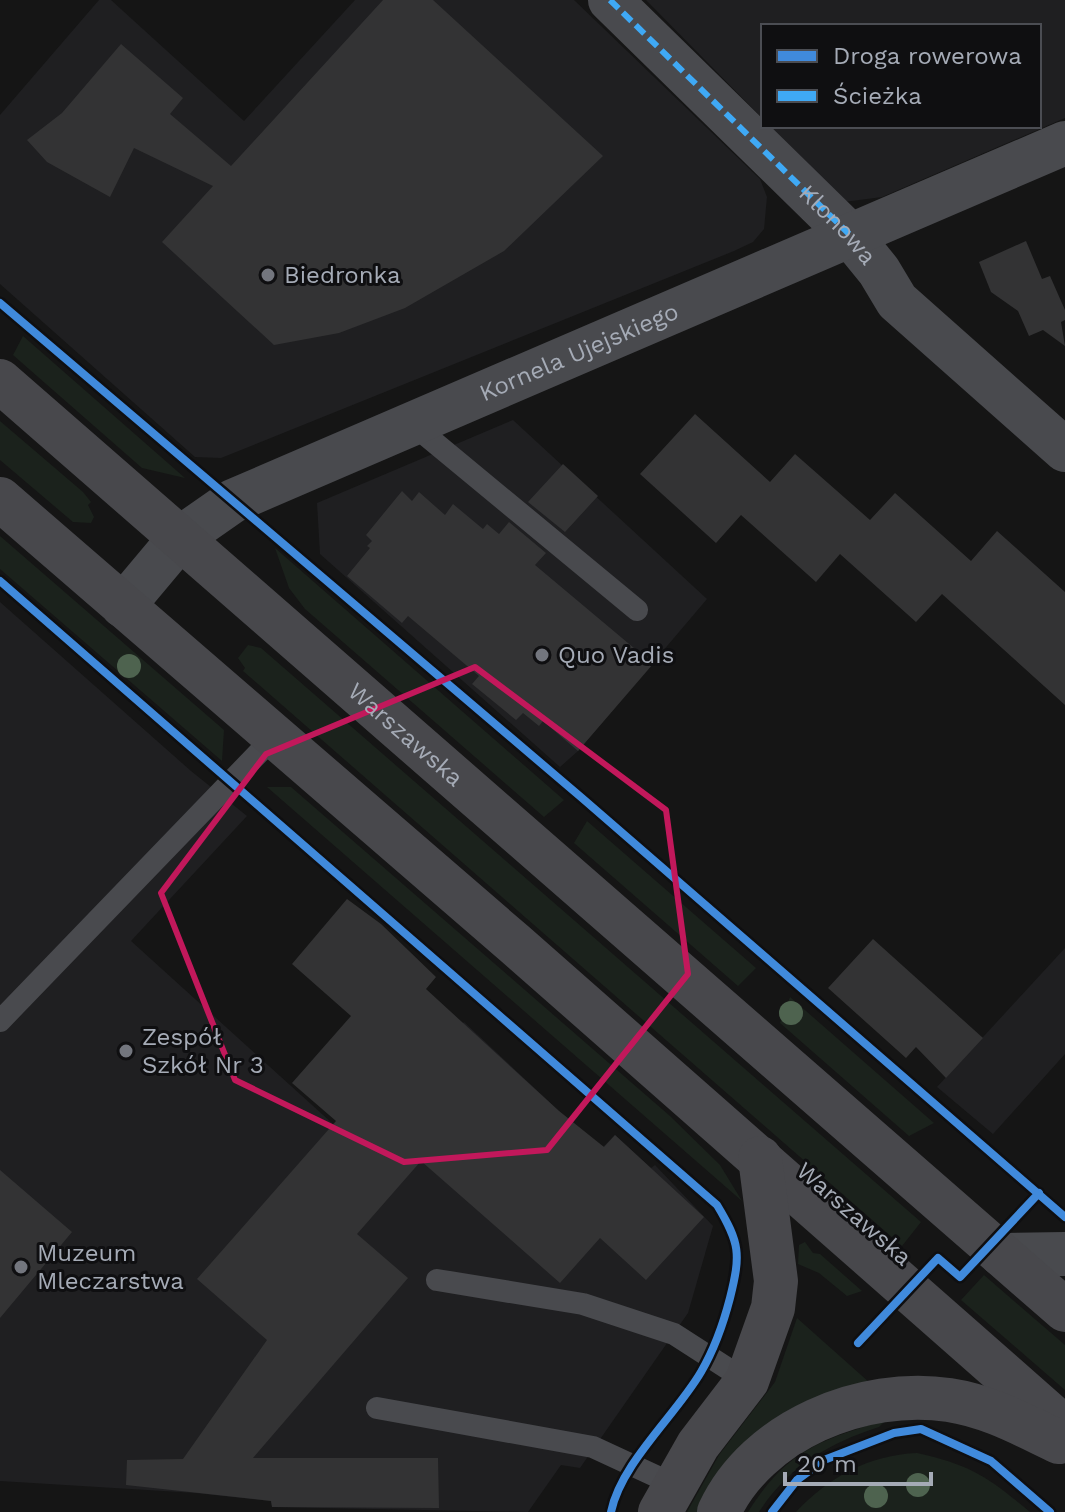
<svg xmlns="http://www.w3.org/2000/svg" width="1065" height="1512" font-family="'Work Sans',sans-serif">
<style>
.built{fill:#1f1f21}
.green{fill:#1b221c}
.building{fill:#333334}
.lines{fill:none;stroke-linecap:round;stroke-linejoin:round}
.service{stroke:#494a4e;stroke-width:22}
.minor{stroke:#494a4e;stroke-width:44}
.secondary{stroke:#48484c;stroke-width:44}
.quiet{stroke:#3fa9f5;stroke-width:6;stroke-dasharray:12 6;stroke-linecap:butt}
.cycleway-casing{stroke:#0f0f11;stroke-width:13}
.cycleway{stroke:#408adc;stroke-width:8}
.tree{fill:#4e634f}
.marked{fill:none;stroke:#c2185b;stroke-width:6;stroke-linejoin:round}
.poi-dot{fill:#73767e;stroke:#0f0f11;stroke-width:3}
.labels{text-anchor:middle;dominant-baseline:central;stroke-width:6;stroke-linejoin:round;paint-order:stroke}
.street-label{font-size:24px;fill:#a5abb6;stroke:#0f0f11}
.poi-label{font-size:24px;fill:#a5abb6;stroke:#0f0f11;text-anchor:start}
</style>
<rect width="100%" height="100%" fill="#151515"/>
<!-- built -->
<path class="built" d="M99,0H111L244,121L355,0H574L760,179L767,197L764,229L753,242L734,251L221,458L195,457L0,284V115Z
M646,0H1065V118L882,197L844,202L769,126H1039V26H763V119Z
M513,420L707,599L578,751L560,767L320,554L317,503Z
M0,602L191,771L247,816L131,941L333,1124L424,1073L464,1022L559,1111L603,1147L615,1135L651,1168L655,1165L713,1226L688,1313L580,1468L561,1465L528,1512L272,1507L271,1501L196,1493L0,1481Z
M1065,948V1054L993,1134L937,1087Z"/>
<!-- green -->
<path class="green" d="M23,336L185,478L142,468L13,355Z
M0,421L83,492L91,502L88,505L94,517L91,523L73,522L0,460Z
M0,536L224,730L222,761L0,569Z
M275,548L564,800L544,817L305,609L289,588Z
M248,645L261,648L921,1222L902,1246L243,671L245,668L238,658Z
M267,787H291L670,1116L720,1165L742,1201Z
M587,821L756,968L738,986L574,843Z
M790,997L934,1123L909,1136L780,1023Z
M805,1242L813,1253L820,1254L862,1291L847,1296L819,1273L798,1264L799,1245Z
M984,1275L1065,1345V1390L961,1300Z
M797,1318L870,1383L703,1512H687L719,1455L775,1382Z
M886,1420L879,1427C829,1443 788,1467 759,1512H748C786,1451 820,1440 886,1420Z
M917,1453C971,1465 988,1477 1030,1512H796C829,1477 869,1455 917,1453Z"/>
<!-- building -->
<path class="building" d="M383,0H433L603,156L504,251L405,308L339,333L274,345L162,242L213,186L134,148L110,197L47,162L27,140L62,113L121,44L183,98L170,114L231,166Z
M1026,241L1042,279L1050,276L1065,310V320L1061,322L1065,346L1043,330L1029,336L1018,311L991,292L979,262Z
M695,414L770,482L795,454L870,520L895,493L971,561L997,531L1065,592V705L942,594L916,622L840,554L816,582L741,515L716,543L640,474Z
M563,464L598,496L565,532L528,502Z
M402,491L412,501L419,492L445,515L453,504L483,529L487,524L499,534L509,522L546,553L535,565L653,664L578,751L543,721L539,726L523,713L516,720L472,684L479,676L408,616L402,623L347,576L370,548L367,546L372,541L366,535Z
M347,899L381,924L436,977L426,989L559,1111L604,1147L615,1135L704,1217L646,1280L600,1238L560,1283L421,1161L357,1234L408,1278L253,1458H438L439,1508L272,1507L271,1501L126,1485L127,1460L183,1459L267,1340L197,1279L336,1121L292,1083L351,1016L292,964Z
M873,939L983,1038L946,1078L916,1047L906,1058L828,988Z
M0,1170L72,1232L0,1318Z"/>
<g class="lines">
<!-- service -->
<path class="service" d="M411,423L637,610
M0,1021L274,737
M437,1280L583,1304L674,1334L747,1381
M377,1408L593,1447L675,1485"/>
<!-- minor -->
<g class="minor">
<path id="s1" d="M610,0L849,234L879,271L897,301L1065,450"/>
<path id="s2" d="M123,606L180,538L233,501L1065,143"/>
<path d="M1002,1255L1065,1254"/>
</g>
<!-- secondary -->
<g class="secondary">
<path id="s3" d="M0,381L1065,1310"/>
<path d="M0,499L515,944L1065,1428"/>
<path d="M660,1512L698,1445L747,1381L773,1308L776,1281L760,1158"/>
<path d="M719,1512C757,1430 863,1387 949,1400C989,1406 1023,1425 1059,1442"/>
</g>
<!-- quiet -->
<path class="quiet" d="M610,0L849,234"/>
<!-- cycleway casing -->
<g class="cycleway-casing">
<path id="cycleway" d="M0,303L582,798L1065,1217
M0,581L717,1205C740,1243 741,1254 730,1298C723,1325 715,1348 701,1372C676,1415 621,1463 611,1512
M858,1343L938,1258L960,1277L1039,1193
M772,1512L797,1480L824,1460L894,1433L921,1429L991,1461L1050,1512"/>
</g>
<!-- cycleway -->
<use href="#cycleway" class="cycleway"/>
</g>
<!-- trees -->
<g class="tree">
<circle cx="129" cy="666" r="12"/>
<circle cx="791" cy="1013" r="12"/>
<circle cx="918" cy="1485" r="12"/>
<circle cx="876" cy="1496" r="12"/>
</g>
<!-- marked area -->
<path class="marked" d="M475,667L666,810L688,974L547,1150L404,1162L235,1080L161,893L266,754Z"/>
<!-- markers -->
<g class="poi-dot">
<circle cx="268" cy="275" r="8"/>
<circle cx="542" cy="655" r="8"/>
<circle cx="126" cy="1051" r="8"/>
<circle cx="21" cy="1267" r="8"/>
</g>
<g class="labels">
<!-- street labels -->
<g class="street-label">
<text stroke="none"><textPath href="#s1" startOffset="320">Klonowa</textPath></text>
<text stroke="none"><textPath href="#s2" startOffset="530">Kornela Ujejskiego</textPath></text>
<text stroke="none"><textPath href="#s3" startOffset="538">Warszawska</textPath></text>
<text transform="translate(854 1214) rotate(41)">Warszawska</text>
</g>
<!-- poi labels -->
<g class="poi-label">
<text x="284" y="275">Biedronka</text>
<text x="558" y="655">Quo Vadis</text>
<text x="142" y="1037">Zespół<tspan x="142" dy="28">Szkół Nr 3</tspan></text>
<text x="37" y="1253">Muzeum<tspan x="37" dy="28">Mleczarstwa</tspan></text>
</g>
</g>
<!-- legend -->
<rect x="761" y="24" width="280" height="104" fill="#0f0f11" stroke="#4b4d53" stroke-width="2"/>
<rect x="777" y="50" width="40" height="12" fill="#408adc" stroke="#4b4d53" stroke-width="2"/>
<text x="833" y="64" font-size="24" fill="#a5abb6">Droga rowerowa</text>
<rect x="777" y="90" width="40" height="12" fill="#3fa9f5" stroke="#4b4d53" stroke-width="2"/>
<text x="833" y="104" font-size="24" fill="#a5abb6">Ścieżka</text>
<!-- scale -->
<path d="M785 1472v12h146v-12" fill="none" stroke="#a5abb6" stroke-width="4"/>
<text x="797" y="1472" font-size="24" fill="#a5abb6" stroke="#0f0f11" stroke-width="6" paint-order="stroke">20 m</text>
</svg>
